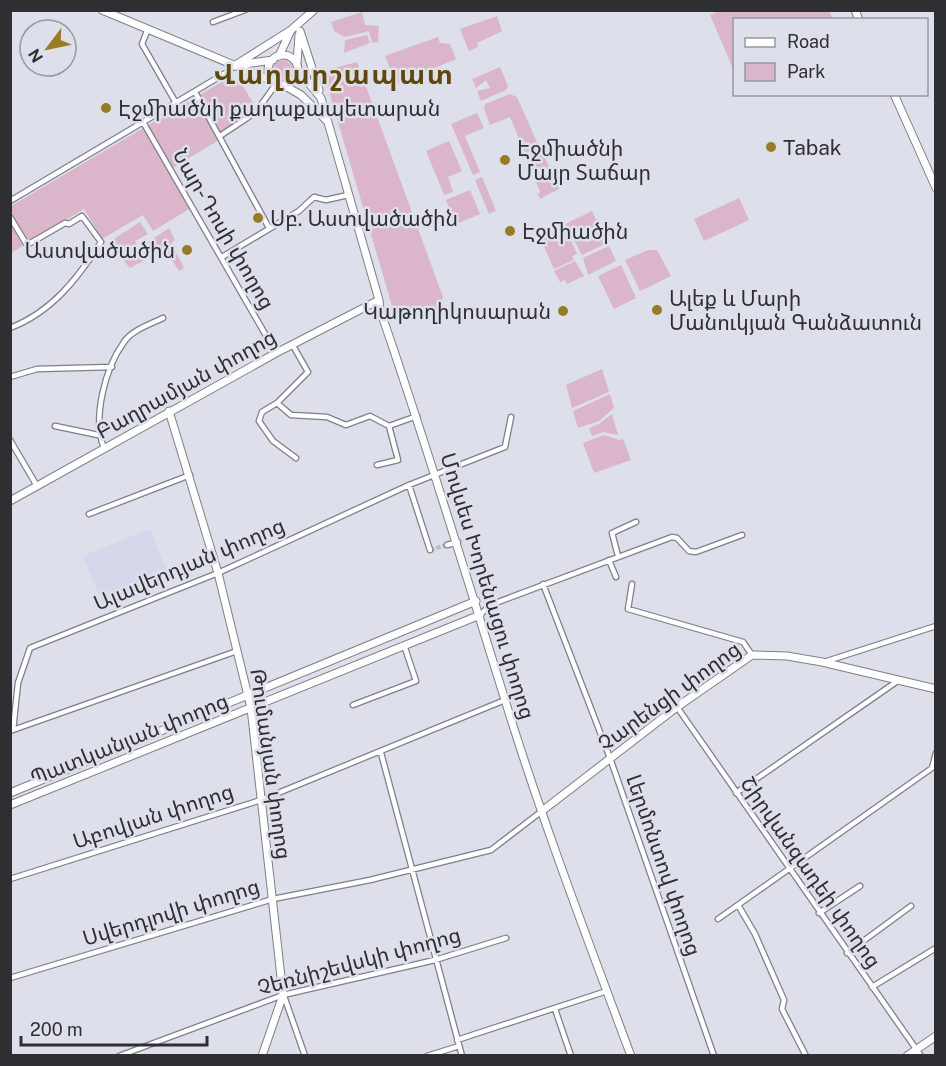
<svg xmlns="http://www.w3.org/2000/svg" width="946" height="1066" font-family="'Public Sans','Noto Sans Armenian',sans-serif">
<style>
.built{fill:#d4d8ea}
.green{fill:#dbb5c9}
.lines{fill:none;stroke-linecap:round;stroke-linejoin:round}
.street-tunnel{stroke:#babdc5;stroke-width:4.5;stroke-dasharray:4.5 2;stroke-linecap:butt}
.street-casing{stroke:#7d7f89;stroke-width:7}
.secondary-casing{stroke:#7d7f89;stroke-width:9}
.street{stroke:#fff;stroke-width:4.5}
.secondary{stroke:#fff;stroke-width:7}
.poi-dot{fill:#997b24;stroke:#dde0ea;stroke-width:2}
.labels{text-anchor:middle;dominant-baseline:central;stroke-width:5;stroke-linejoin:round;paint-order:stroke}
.poi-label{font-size:21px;fill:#2e2f33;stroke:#dde0ea;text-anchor:start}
.street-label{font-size:21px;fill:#2e2f33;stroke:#dde0ea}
.district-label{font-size:27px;font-weight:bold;letter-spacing:1.5px;fill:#5e490a;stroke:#dde0ea}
</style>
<rect width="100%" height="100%" fill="#dde0ea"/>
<!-- built -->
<path class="built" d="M150,529L169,576L102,603L83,556Z"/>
<!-- green -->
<path class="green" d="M719,11H829L833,19L734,20V71L710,15Z
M362,12L365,25L379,26L378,42L372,43L369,31L345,37L334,31L331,22Z
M497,16L502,31L477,43L478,47L469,51L460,29Z
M367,35L370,43L344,53L345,40Z
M438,37L440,43L450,44L456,59L396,84L385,56Z
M273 70a10 10 0 1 1 20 0a10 10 0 1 1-20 0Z
M357,62L443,297C434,328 421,308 398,315L392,306L323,71Z
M500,67L508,86L506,90L481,101L477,91L490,88L486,80L476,88L472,79Z
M230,77L239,80L254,104L252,112L216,134L219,140L169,170L191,208L153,231L143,215L102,239L84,209L11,253V206Z
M510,94L517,97L539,147L525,153L510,117L490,125L484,109L485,104Z
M477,113L484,128L465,136L480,172L473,175L451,124Z
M449,141L462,171L448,177L453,192L444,195L426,151Z
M541,149L559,189L540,199L538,194L540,192L526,156Z
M482,177L496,211L489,214L475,180Z
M470,190L480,214L456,224L446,200Z
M739,198L749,220L704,241L694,219Z
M592,211L607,243L582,255L565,224Z
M140,222L148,234L135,241L145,260L130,268L108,243Z
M564,225L577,254L572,256L574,260L554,269L541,240L544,238L542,235Z
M169,228L175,240L171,243L184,268L179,271L166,251L158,256L148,242Z
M609,246L616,261L588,275L583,258Z
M648,250H657L671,276L640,291L625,260Z
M575,261L584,276L567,284L565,280L560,282L554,271Z
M621,265L636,298L614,309L598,276Z
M602,369L609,392L572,408L566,385Z
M610,394L614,408L599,421L578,428L573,411Z
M612,414L618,435L604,432L592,436L589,428L599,424Z
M604,435L619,440L623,439L631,460L594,473L583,443Z"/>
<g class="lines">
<!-- street-tunnel -->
<path class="street-tunnel" d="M430,550L447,545"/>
<!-- street casing -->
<g class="street-casing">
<path id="street" d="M213,22L245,10
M147,31L142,44L176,103
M195,92L269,228
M143,122L276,353
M220,136L256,112L276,84
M10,201L229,71L234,66
M10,217L27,245L65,223L69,224L82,216L101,242C78,278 52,312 10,328
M222,257L299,211L314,197L326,200L348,195
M292,344L308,372L277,403L262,412L259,421L273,441L296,458
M10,377L37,369L112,367
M277,403L291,415L327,417L346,425L370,416L389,426L417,416
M55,426L98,435
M10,440L37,486
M104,448C92,419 105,368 124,342C132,330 151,324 163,318
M377,465L398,460L389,426
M409,485L430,550
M89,514L190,475
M447,545L458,542
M618,556L612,533L636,522
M609,560L616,577
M543,584L610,758L714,1056
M632,584L628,609L743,642L752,655
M480,615L490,605L672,537L677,538L689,551L696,552L742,535
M824,662L936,626
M353,705L416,681L404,645
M677,707L921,1056
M13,730L18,683L30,648L218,573L409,485L505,447L511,417
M10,731L237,651
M381,753L462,1056
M736,793L899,680
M10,879L261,800L505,700
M738,905L755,934L784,1000L782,1009L806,1056
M819,913L860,886
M718,919L932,768L936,753
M847,953L911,906
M10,978L273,899L370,880L491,850L542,811
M872,987L936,948
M284,996L305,1056
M555,1009L571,1056
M457,1040L607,991
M119,1056L283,995L435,960L506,938
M427,1056L459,1046"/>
</g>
<!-- secondary casing -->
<g class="secondary-casing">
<path id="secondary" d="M102,10L272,81
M855,10L859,20
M300,31L319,90
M268 70a15 15 0 1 1 30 0a15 15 0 1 1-30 0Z
M279,56L291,30L314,10
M297,63L299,35
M237,65L273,60
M234,66L291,30
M299,71L321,98L379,300L380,310C425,439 464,569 505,700C542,820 587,938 631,1056
M285,86L301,95L326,120
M894,94L936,188
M169,411L218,573L251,708L283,995L262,1056
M10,501L276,353L379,300
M10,793L476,601
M10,805L480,615
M542,811L677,707L752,655L787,656L822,662L936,689
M907,1056L936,1036"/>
</g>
<!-- street -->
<use href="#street" class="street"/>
<!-- secondary -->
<use href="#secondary" class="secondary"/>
</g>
<!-- markers -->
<g class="poi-dot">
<circle cx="106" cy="108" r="6"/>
<circle cx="771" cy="147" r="6"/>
<circle cx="505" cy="160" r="6"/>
<circle cx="258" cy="218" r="6"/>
<circle cx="510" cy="231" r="6"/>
<circle cx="187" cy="250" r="6"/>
<circle cx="657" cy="310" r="6"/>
<circle cx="563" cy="311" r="6"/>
</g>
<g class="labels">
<!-- poi labels -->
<g class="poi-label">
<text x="118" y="108">Էջմիածնի քաղաքապետարան</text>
<text x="783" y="147">Tabak</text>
<text x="517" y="148">Էջմիածնի<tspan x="517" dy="24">Մայր Տաճար</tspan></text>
<text x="270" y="218">Սբ. Աստվածածին</text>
<text x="522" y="231">Էջմիածին</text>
<text x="175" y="250" text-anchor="end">Աստվածածին</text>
<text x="669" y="298">Ալեք և Մարի<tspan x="669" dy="24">Մանուկյան Գանձատուն</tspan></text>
<text x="551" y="311" text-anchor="end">Կաթողիկոսարան</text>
</g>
<!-- street labels -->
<g class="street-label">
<text transform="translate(224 229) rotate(60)">Նար-Դոսի փողոց</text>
<text transform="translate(186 384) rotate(-29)">Բաղրամյան փողոց</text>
<text transform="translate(189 564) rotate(-23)">Ալավերդյան փողոց</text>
<text transform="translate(488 586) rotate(73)">Մովսես Խորենացու փողոց</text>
<text transform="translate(669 696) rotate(-36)">Չարենցի փողոց</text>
<text transform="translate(129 739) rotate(-22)">Պատկանյան փողոց</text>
<text transform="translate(271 764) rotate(82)">Թումանյան փողոց</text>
<text transform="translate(153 816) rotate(-18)">Աբովյան փողոց</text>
<text transform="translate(664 865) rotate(71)">Լերմոնտով փողոց</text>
<text transform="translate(811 872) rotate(55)">Շիրվանզադեի փողոց</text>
<text transform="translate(171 912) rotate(-17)">Սվերդլովի փողոց</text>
<text transform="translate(359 961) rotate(-15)">Չեռնիշեվսկի փողոց</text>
</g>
<!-- district labels -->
<g class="district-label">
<text x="334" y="74">Վաղարշապատ</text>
</g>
</g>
<!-- border -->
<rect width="946" height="1066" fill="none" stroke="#2e2f33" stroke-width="24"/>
<!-- legend -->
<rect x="733" y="18" width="195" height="78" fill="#dde0ea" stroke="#9799a1" stroke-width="1.5"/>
<rect x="745" y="38" width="30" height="9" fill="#ffffff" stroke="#9799a1" stroke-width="1.5"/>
<text x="787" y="48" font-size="18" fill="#2e2f33">Road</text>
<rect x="745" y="63" width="30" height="18" fill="#dbb5c9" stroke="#9799a1" stroke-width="1.5"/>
<text x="787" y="78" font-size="18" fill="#2e2f33">Park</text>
<!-- north arrow -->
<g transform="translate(48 48) rotate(238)"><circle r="28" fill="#dde0ea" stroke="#9799a1" stroke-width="1.5"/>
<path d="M0-4.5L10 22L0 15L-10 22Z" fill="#997b24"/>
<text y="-9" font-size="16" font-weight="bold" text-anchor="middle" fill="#2e2f33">N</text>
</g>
<!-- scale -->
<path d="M21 1036v9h186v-9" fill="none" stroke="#2e2f33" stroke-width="3"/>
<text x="30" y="1036" font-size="18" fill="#2e2f33" stroke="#dde0ea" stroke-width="4.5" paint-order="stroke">200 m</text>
</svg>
